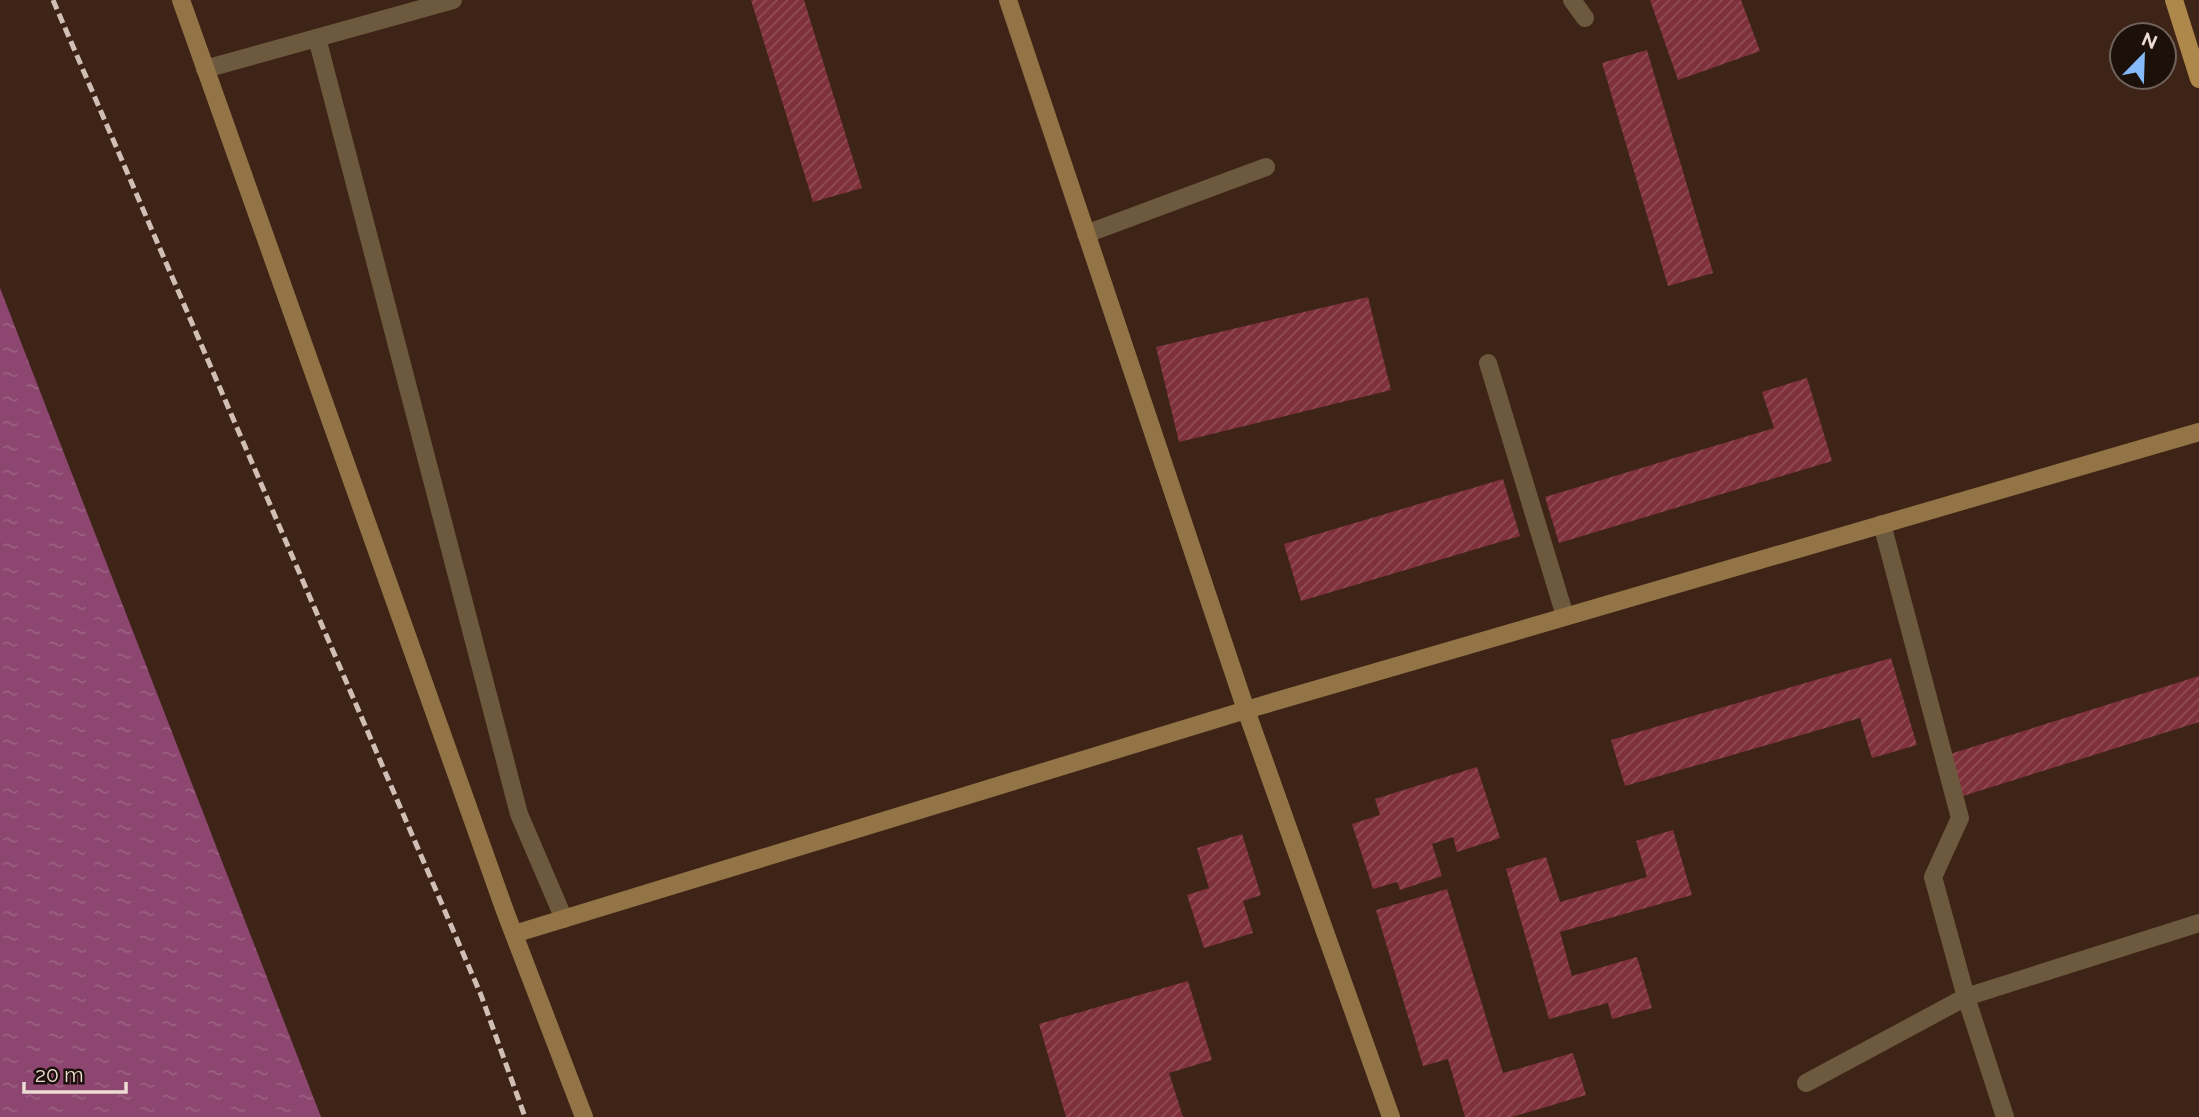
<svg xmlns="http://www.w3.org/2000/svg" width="2199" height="1117" font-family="Raleway,sans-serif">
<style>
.water{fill:url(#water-ripples)}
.building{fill:url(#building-hatch)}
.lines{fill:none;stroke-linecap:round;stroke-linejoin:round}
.lane{stroke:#6d5a3e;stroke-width:18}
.street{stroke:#6d5a3e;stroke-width:18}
.secondary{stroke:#927446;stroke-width:18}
.primary{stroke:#ae884b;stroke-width:18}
.rail{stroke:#d1bfb5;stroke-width:5;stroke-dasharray:10 5;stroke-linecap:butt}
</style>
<defs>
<pattern id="water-ripples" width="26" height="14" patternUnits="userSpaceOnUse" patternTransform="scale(1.75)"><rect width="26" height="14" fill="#8c4670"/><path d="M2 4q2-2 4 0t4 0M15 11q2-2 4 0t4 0" fill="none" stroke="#9c6084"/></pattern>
<pattern id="building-hatch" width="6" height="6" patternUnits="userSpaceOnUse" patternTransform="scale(1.75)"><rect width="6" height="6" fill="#7e313a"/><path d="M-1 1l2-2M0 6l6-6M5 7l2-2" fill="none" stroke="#914e56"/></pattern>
</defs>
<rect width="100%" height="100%" fill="#3e2417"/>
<!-- water -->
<path class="water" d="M0,288L321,1117H0Z"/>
<!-- building -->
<path class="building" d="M751,0H804L862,188L813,202Z
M1650,0H1741L1760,51L1678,80Z
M1647,50L1713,273L1668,286L1602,63Z
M1368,297L1391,390L1179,442L1156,347Z
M1807,378L1832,461L1559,543L1545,497L1774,428L1762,392Z
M1503,479L1520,536L1301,601L1284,544Z
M1891,658L1917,745L1872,758L1860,718L1625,786L1611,740Z
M2199,676V722L1963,796L1950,754Z
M1477,767L1500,838L1457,852L1453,837L1432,844L1442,876L1400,890L1397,882L1373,889L1352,824L1380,815L1375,799Z
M1673,830L1692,895L1560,932L1572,976L1637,957L1652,1008L1612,1019L1608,1003L1549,1019L1506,869L1546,857L1560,902L1647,877L1636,841Z
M1242,834L1261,895L1243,901L1253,933L1204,948L1187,895L1209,888L1197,848Z
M1447,889L1503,1073L1573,1053L1586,1095L1512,1117H1465L1448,1059L1423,1066L1376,910Z
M1188,981L1212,1060L1169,1073L1183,1117H1066L1039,1024Z"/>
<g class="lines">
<!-- lane -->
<path class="lane" d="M1488,363L1565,616"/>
<!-- street -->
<path class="street" d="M1572,0L1585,18
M317,38L519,814L564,919
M205,69L453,0
M1086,234L1266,167
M1882,524L1960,818L1933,877L1966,997L2005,1117
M1806,1083L1966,997L2199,923"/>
<!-- secondary -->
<path class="secondary" d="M181,0L505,911L584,1117
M1008,0L1246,710L1391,1117
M514,934L1246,710L2199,432"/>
<!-- primary -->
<path class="primary" d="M2174,0L2199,79"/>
<!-- rail -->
<path class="rail" d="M53,0L481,995L525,1117"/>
</g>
<!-- north arrow -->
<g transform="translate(2143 56) rotate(23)"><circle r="33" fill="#1c100b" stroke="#70625b" stroke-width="2"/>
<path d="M0-5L12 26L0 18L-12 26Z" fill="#85bbfb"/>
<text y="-10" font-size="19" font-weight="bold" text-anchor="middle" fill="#eddcd3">N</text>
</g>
<!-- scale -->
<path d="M24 1082v10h102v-10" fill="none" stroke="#eddcd3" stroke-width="3.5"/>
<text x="35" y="1082" font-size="21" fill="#eddcd3" stroke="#1c100b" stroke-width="5" paint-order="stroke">20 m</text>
</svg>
